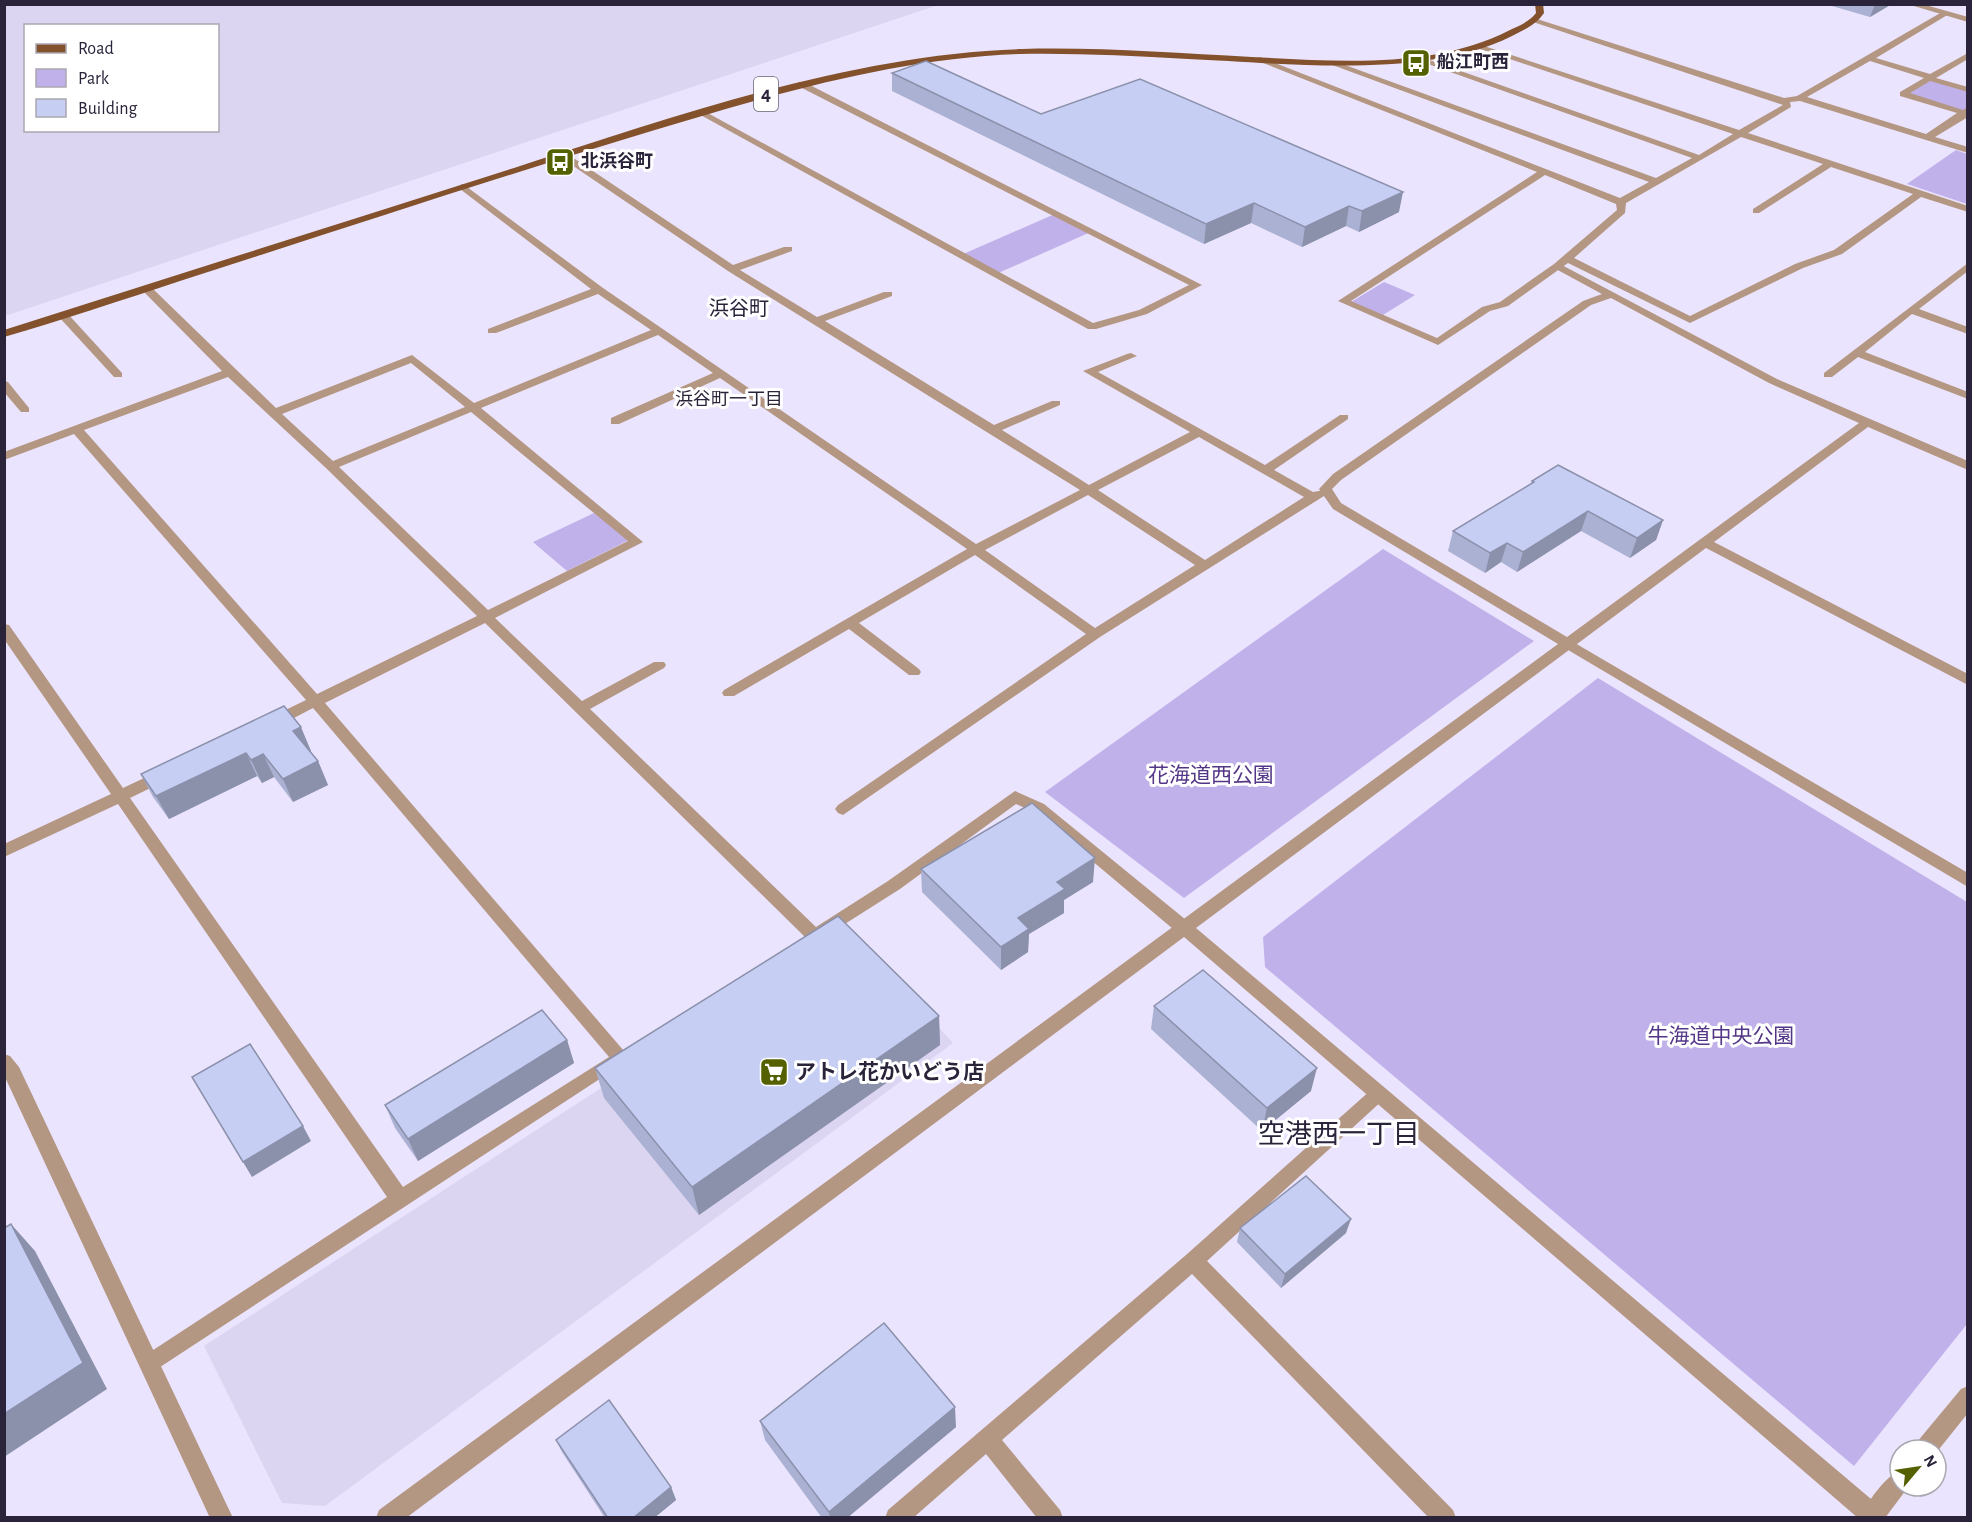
<svg xmlns="http://www.w3.org/2000/svg" width="1972" height="1522" font-family="'Alegreya Sans','Noto Sans JP',sans-serif">
<style>
.built{fill:#dcd5f2;fill-rule:evenodd}
.green{fill:#c1b1ea}
.lines{fill:none;stroke-linecap:round;stroke-linejoin:round}
.minor{fill:#b49783;fill-rule:evenodd}
.tertiary{fill:#b49783;fill-rule:evenodd}
.primary{fill:#83522c;fill-rule:evenodd}
.wall{fill:#abb1d2}
.shaded-wall{fill:#8b90ab}
.building{fill:#c7cef4;stroke:#8b90ab;stroke-width:1.5}
.labels{text-anchor:middle;dominant-baseline:central;stroke-width:6;stroke-linejoin:round;paint-order:stroke}
.far-poi-label{font-size:18px;font-weight:bold;fill:#2a233a;stroke:#fff;text-anchor:start}
.far-neighbourhood-label{font-size:18px;fill:#2a233a;stroke:#fff}
.shield{fill:#fff;stroke:#6a6575;stroke-width:1.5}
.shield-label{font-size:20px;font-weight:bold;fill:#2a233a}
.far-quarter-label{font-size:20px;fill:#2a233a;stroke:#fff}
.park-label{font-size:21px;fill:#533687;stroke:#fff}
.poi-label{font-size:21px;font-weight:bold;fill:#2a233a;stroke:#fff;text-anchor:start}
.near-neighbourhood-label{font-size:27px;fill:#2a233a;stroke:#fff}
</style>
<rect width="100%" height="100%" fill="#ebe4fe"/>
<!-- built -->
<path class="built" d="M5,4H938V5L5,316ZM26,26H218V130H26Z
M847,928L953,1043L325,1506L282,1503L204,1346Z"/>
<!-- green -->
<path class="green" d="M1928,78L1967,90V110L1963,113L1903,94Z
M1956,150L1967,154V204L1907,184Z
M1057,213L1093,231L996,274L961,255Z
M1384,282L1415,295L1383,315L1351,302Z
M594,513L629,540L567,571L533,542Z
M1383,549L1534,641L1184,898L1045,792Z
M1598,678L1967,902V1324L1854,1466L1265,967L1263,937Z"/>
<g class="lines">
<!-- minor -->
<path class="minor" d="M1942,12L1949,14L1876,58L1930,74L1968,53V59L1936,78L1968,87V92L1930,81L1910,93L1963,110L1968,107V117L1935,137L1968,147V153L1800,101L1790,102L1791,107L1748,133L1968,206V212L1921,197L1842,254L1803,268L1690,323L1568,263L1508,306L1490,311L1438,345L1338,301L1537,172L1253,59L1260,57L1620,198L1649,182L1327,63L1334,61L1656,178L1692,158L1414,59L1421,57L1699,155L1733,134L1474,47L1481,45L1739,130L1783,105L1530,21L1537,19L1784,98L1797,96ZM1870,61L1924,78L1900,92V96L1957,113L1926,134L1807,97ZM1741,137L1823,164L1753,209V213H1759L1831,167L1913,194L1834,250L1795,264L1690,316L1574,258L1625,213L1626,203ZM1545,175L1616,204L1617,210L1554,264L1500,302L1482,307L1437,338L1351,301Z
M798,82H804L1202,285L1147,314L1096,329H1088L697,113L704,111L1093,323L1139,310L1189,285L798,86Z
M560,153H566L733,265L784,247H792V251L740,270L817,317L884,292H892V296L825,321L994,425L1052,401H1060V405L1002,430L1089,485L1190,432L1083,371L1127,354L1131,353L1137,356L1098,372L1265,465L1340,415H1348V419L1274,470L1313,492L1324,490L1326,493L1324,496L1100,637L843,815L838,813L835,809L838,805L1086,634L975,555L859,623L919,669L921,672L919,675H909L849,629L734,696H724L722,693L724,690L967,549L720,378L619,424H611V418L713,373L658,335L481,408L643,542L495,618L582,701L654,662H664L666,665L664,668L590,709L816,927L888,881L1015,791L1044,804L1191,924L1193,929L1191,934L1185,935L1179,934L1034,812L1016,804L900,889L829,934L822,935L820,940L814,942L808,940L485,623L325,703L630,1058L627,1063L621,1065L151,1373L144,1370L141,1363L144,1356L387,1197L118,804L4,857V844L111,794L4,639V624L9,625L123,788L159,771H169L172,775L169,779L130,798L403,1187L609,1057L313,708L277,727H267L265,723L267,719L306,700L74,434L4,460V452L222,371L143,291V287H151L276,408L412,355L474,403L651,330L598,294L496,333H488V329L591,289L460,189V185L463,184L603,288L976,544L1080,490L728,271L560,157ZM411,363L465,407L333,461L282,414ZM228,377L327,469L477,616L317,694L84,430ZM471,412L628,541L488,610L339,467ZM1199,437L1304,497L1205,560L1098,490ZM1088,495L1195,565L1095,628L985,550Z
M1968,263V271L1919,309L1968,327V334L1912,314L1865,352L1968,392V399L1858,357L1832,377H1824V373Z
M63,312L67,313L122,373V377H114L59,317V313Z
M4,381L8,382L29,408V412H21L4,392Z
M1568,639L1968,873V887L1563,647L1561,644Z
M1378,1086L1384,1089L1387,1094L1384,1099L1207,1261L1453,1510L1456,1518H1429L1192,1274L1002,1440L1060,1510L1063,1518H1037L986,1454L913,1518H885L888,1510L1186,1255L1372,1089Z
M1968,1386V1413L1936,1453V1450H1914L1917,1442L1961,1389Z
M1900,1470V1486H1909L1885,1518H1860C1867,1502 1885,1477 1900,1470Z"/>
<!-- tertiary -->
<path class="tertiary" d="M1907,4H1922L1968,17V22Z
M1558,263L1777,379L1968,461V470L1868,427L1714,542L1968,674V685L1706,548L1196,928L1884,1510L1887,1518H1858L1184,937L406,1518H376L379,1510L1558,644L1333,509L1319,489L1333,474L1583,301L1602,294L1554,268L1553,266ZM1611,298L1769,383L1859,423L1567,637L1341,503L1332,489L1341,480L1591,305Z
M4,1054L10,1056L19,1067L233,1518H210L4,1075Z"/>
<!-- primary -->
<path class="primary" d="M1535,4H1543L1544,13C1536,25 1525,29 1512,36C1425,80 1284,63 1188,59C1132,56 1076,53 1020,54C883,59 752,101 622,140C474,185 327,234 180,281C122,300 63,320 4,337V330C176,275 348,221 520,166C679,115 853,54 1022,49C1098,47 1175,53 1252,57C1337,61 1432,70 1510,30C1520,25 1529,22 1536,13Z"/>
</g>
<!-- wall -->
<path class="wall" d="M1825,4H1892L1870,17Z
M892,73L1041,114L1399,212L1359,232L1346,226L1302,247L1251,223L1204,244L892,91Z
M1532,481L1663,520L1656,540L1630,558L1581,531L1517,572L1501,562L1485,573L1448,551L1453,531L1531,484Z
M284,706L311,751H310L318,761L328,785L293,802L274,777L262,783L257,776L169,819L153,797L141,774Z
M921,869L1093,882L1064,900V913L1029,934L1028,952L1001,970L922,892Z
M1154,1006L1311,1091L1262,1131L1151,1029Z
M939,1016L940,1045L699,1215L604,1098L595,1068Z
M567,1040L574,1063L418,1161L395,1128L385,1105Z
M1240,1228L1346,1233L1281,1288L1237,1242Z
M760,1421L956,1427L847,1518H822L765,1440Z
M556,1440L671,1487L676,1500L654,1518H605L562,1452Z"/>
<!-- shaded-wall -->
<path class="shaded-wall" d="M1875,4H1892L1870,17Z
M1403,192L1399,212L1359,232L1362,211Z
M1254,203L1251,223L1204,244L1206,224Z
M1349,206L1346,226L1302,247L1305,227Z
M1588,511L1581,531L1517,572L1523,552Z
M1663,520L1656,540L1630,558L1637,538Z
M1507,543L1501,562L1485,573L1490,553Z
M301,727L311,751L303,755L293,731Z
M246,753L257,776L169,819L156,796Z
M263,754L274,777L262,783L251,760Z
M318,761L328,785L293,802L283,779Z
M1095,858L1093,882L1064,900V913L1029,934L1028,952L1001,970V947L1018,918L1057,882Z
M939,1016L940,1045L699,1215L692,1187Z
M567,1040L574,1063L418,1161L408,1139Z
M1317,1068L1311,1091L1262,1131L1267,1108Z
M303,1126L311,1141L252,1177L243,1162Z
M1351,1219L1346,1233L1281,1288L1285,1274Z
M11,1224L35,1251L107,1389L4,1457V1414Z
M955,1407L956,1427L847,1518H830L829,1512Z
M671,1487L676,1500L654,1518H633Z"/>
<!-- building -->
<path class="building" d="M926,61L1041,114L1140,79L1403,192L1362,211L1349,206L1305,227L1254,203L1206,224L892,73Z
M1558,465L1663,520L1637,538L1588,511L1523,552L1507,543L1490,553L1453,531L1534,482L1532,481Z
M284,706L301,727L293,731L318,761L283,779L263,754L251,760L246,753L156,796L141,774Z
M1032,803L1095,858L1057,882L1065,889L1018,918L1029,929L1001,947L921,869Z
M838,916L939,1016L692,1187L595,1068Z
M1203,970L1317,1068L1267,1108L1154,1006Z
M542,1010L567,1040L408,1139L385,1105Z
M250,1044L303,1126L243,1162L192,1077Z
M1306,1176L1351,1219L1285,1274L1240,1228Z
M11,1224L83,1363L4,1414V1228Z
M884,1323L955,1407L829,1512L760,1421Z
M609,1400L671,1487L633,1518H608L556,1440Z"/>
<!-- icons -->
<defs>
<g id="bus-square" transform="scale(1.5)"><rect x="-9" y="-9" width="18" height="18" rx="4" fill="#556000" stroke="#fff"/><path d="M-5-6H5V4H4V6H2V4H-2V6H-4V4H-5ZM-3.5-4V0h7V-4ZM-3.5 1.2v1.5H-2V1.2ZM2 1.2v1.5H3.5V1.2Z" fill="#fff"/></g>
<g id="supermarket-square" transform="scale(1.5)"><rect x="-9" y="-9" width="18" height="18" rx="4" fill="#556000" stroke="#fff"/><path d="M-6-5.5h2.5l.6 2H6L4.5 2H-2.5L-4.4-4H-6ZM-1.5 3.2a1.3 1.3 0 1 0 .1 0ZM3 3.2a1.3 1.3 0 1 0 .1 0Z" fill="#fff"/></g>
</defs>
<g fill-rule="evenodd">
<use href="#bus-square" x="1416" y="63"/>
<use href="#bus-square" x="560" y="162"/>
<use href="#supermarket-square" x="774" y="1072"/>
</g>
<g class="labels">
<!-- far-poi labels -->
<g class="far-poi-label">
<text x="1437" y="63">船江町西</text>
<text x="581" y="162">北浜谷町</text>
</g>
<!-- far-neighbourhood labels -->
<g class="far-neighbourhood-label">
<text x="729" y="400">浜谷町一丁目</text>
</g>
<!-- shield labels -->
<rect class="shield" x="754" y="77" width="24" height="34" rx="4.5"/>
<g class="shield-label">
<text x="766" y="94">4</text>
</g>
<!-- far-quarter labels -->
<g class="far-quarter-label">
<text x="739" y="309">浜谷町</text>
</g>
<!-- park labels -->
<g class="park-label">
<text x="1211" y="775">花海道西公園</text>
<text x="1721" y="1036">牛海道中央公園</text>
</g>
<!-- poi labels -->
<g class="poi-label">
<text x="795" y="1072">アトレ花かいどう店</text>
</g>
<!-- near-neighbourhood labels -->
<g class="near-neighbourhood-label">
<text x="1339" y="1134">空港西一丁目</text>
</g>
</g>
<!-- border -->
<rect width="1972" height="1522" fill="none" stroke="#2a233a" stroke-width="12"/>
<!-- legend -->
<rect x="24" y="24" width="195" height="108" fill="#ffffff" stroke="#aaa7b0" stroke-width="1.5"/>
<rect x="36" y="44" width="30" height="9" fill="#83522c" stroke="#aaa7b0" stroke-width="1.5"/>
<text x="78" y="54" font-size="18" fill="#2a233a">Road</text>
<rect x="36" y="69" width="30" height="18" fill="#c1b1ea" stroke="#aaa7b0" stroke-width="1.5"/>
<text x="78" y="84" font-size="18" fill="#2a233a">Park</text>
<rect x="36" y="99" width="30" height="18" fill="#c7cef4" stroke="#aaa7b0" stroke-width="1.5"/>
<text x="78" y="114" font-size="18" fill="#2a233a">Building</text>
<!-- north arrow -->
<g transform="translate(1918 1468) rotate(61)"><circle r="28" fill="#ffffff" stroke="#aaa7b0" stroke-width="1.5"/>
<path d="M0-4.5L10 22L0 15L-10 22Z" fill="#556000"/>
<text y="-9" font-size="16" font-weight="bold" text-anchor="middle" fill="#2a233a">N</text>
</g>
</svg>
